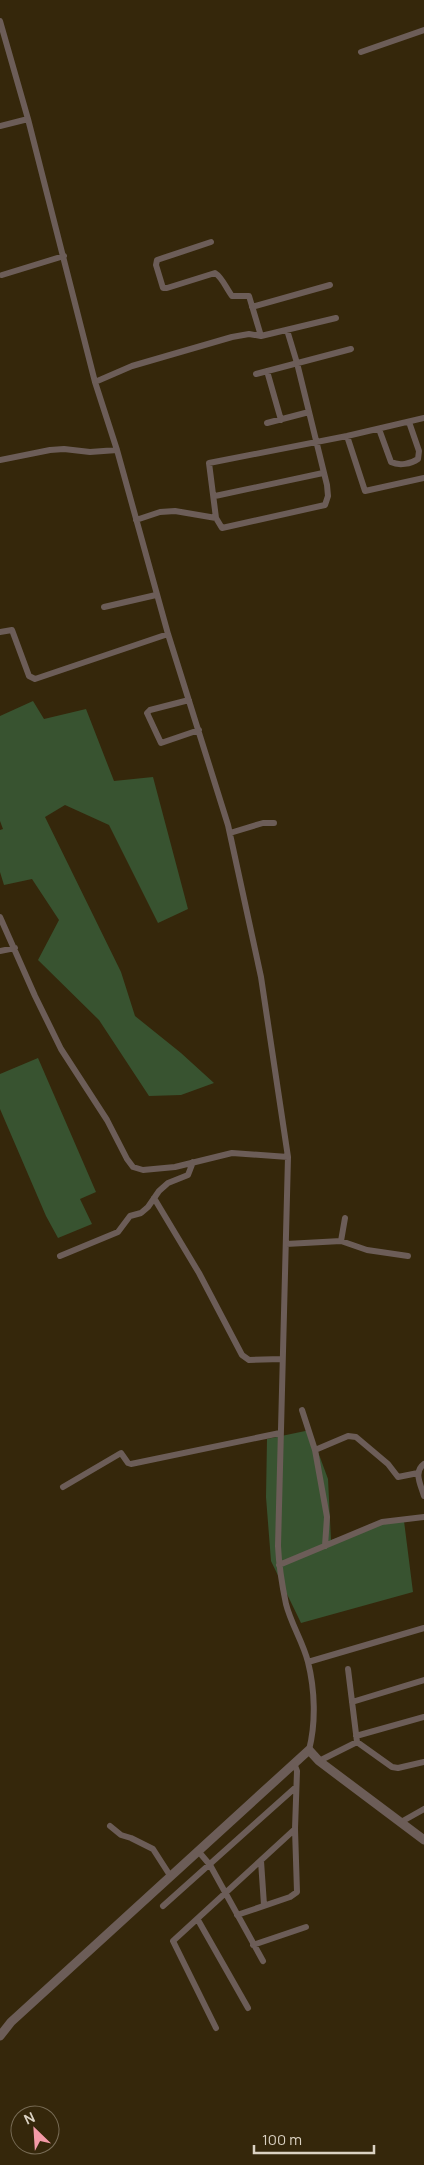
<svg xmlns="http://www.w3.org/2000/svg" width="424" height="2165" font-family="Manrope,sans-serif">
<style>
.green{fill:#385330}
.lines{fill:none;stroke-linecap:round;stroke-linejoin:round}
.minor{stroke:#6c5d58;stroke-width:6}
.tertiary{stroke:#6c5d58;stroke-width:9}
</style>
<rect width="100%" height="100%" fill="#35270b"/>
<!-- green -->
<path class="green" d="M33,701L44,719L86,709L114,781L153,777L188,909L158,923L109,825L65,805L45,817L121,972L135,1016L181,1053L214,1083L181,1095L149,1096L99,1020L38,960L59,920L32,879L4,885L0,872V830L3,829L0,821V716Z
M38,1058L96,1192L80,1199L92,1224L58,1238L46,1216L0,1109V1074Z
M310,1430L328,1479L331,1540L372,1526L404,1521L413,1592L301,1623L271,1561L266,1497L267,1439Z"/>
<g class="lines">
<!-- minor -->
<path class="minor" d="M0,21L28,119L95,382L117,450L168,634L228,825L261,977L288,1157L278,1546C279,1566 282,1585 286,1604C291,1624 303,1642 308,1662C315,1690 316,1723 309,1750
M361,52L424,30
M0,126L28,119
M211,242L157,260L156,265L163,288H167L215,273C222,277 226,288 232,296H249L261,336
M2,275L64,256
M252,307L330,285
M267,371L281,420
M256,374L351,349
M95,382L132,366L232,337L249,334L261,336L336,318
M267,423L309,412
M379,429L391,462C399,466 411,464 418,459L419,451L409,422
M347,436L365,491L424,478
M0,460L50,450L64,449L90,452L117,450
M215,496L323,473
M216,518L209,463L347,436L424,418
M136,520L160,512L175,511L216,518L222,528L325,505L328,496L327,485L297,363L287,330
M104,607L156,595
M0,632L12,630L29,676L35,679L168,634
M189,700L150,710L147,713L161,743L199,730
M230,833L263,823H274
M0,917L35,996L61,1049L107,1120L127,1159L133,1167L143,1170L175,1167L232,1153L288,1157
M0,951L15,948
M154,1198L199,1273L242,1355L249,1360L282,1359
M341,1241L345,1218
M286,1244L341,1241L367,1250L408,1256
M60,1256L118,1232L130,1216L141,1213L148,1207L159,1191L168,1183L188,1175L193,1162
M302,1410L315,1450
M424,1464C413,1472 421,1485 424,1496
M63,1487L121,1453L128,1463L131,1464L280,1433
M325,1546L327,1517L315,1450L348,1436L356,1437L388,1464L398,1477L418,1473
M279,1565L382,1522L424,1517
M308,1662L424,1628
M348,1669L357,1742
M352,1702L424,1680
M356,1736L424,1717
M319,1761L357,1742L392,1767L398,1768L424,1762
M401,1822L424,1809
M110,1826L121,1835L131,1838L153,1849L171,1877
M199,1852L210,1865L263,1961
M261,1861L264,1905
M163,1906L296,1787
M237,1915L290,1897L297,1892L295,1829L297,1771L294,1763
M198,1920L248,2008
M253,1945L306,1927
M216,2028L173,1941L295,1829"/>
<!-- tertiary -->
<path class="tertiary" d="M0,2036L11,2022L309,1750L319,1761L424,1840"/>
</g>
<!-- north arrow -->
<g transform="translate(35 2130) rotate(335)"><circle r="24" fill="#35270b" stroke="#776b55"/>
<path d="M0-4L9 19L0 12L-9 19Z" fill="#f39aa7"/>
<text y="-8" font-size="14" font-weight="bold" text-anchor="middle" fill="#dbd2c3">N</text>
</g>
<!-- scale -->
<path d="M254 2145v8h120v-8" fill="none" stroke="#dbd2c3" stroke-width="2.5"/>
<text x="262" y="2145" font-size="15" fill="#dbd2c3" stroke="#35270b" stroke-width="4" paint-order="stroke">100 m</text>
</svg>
